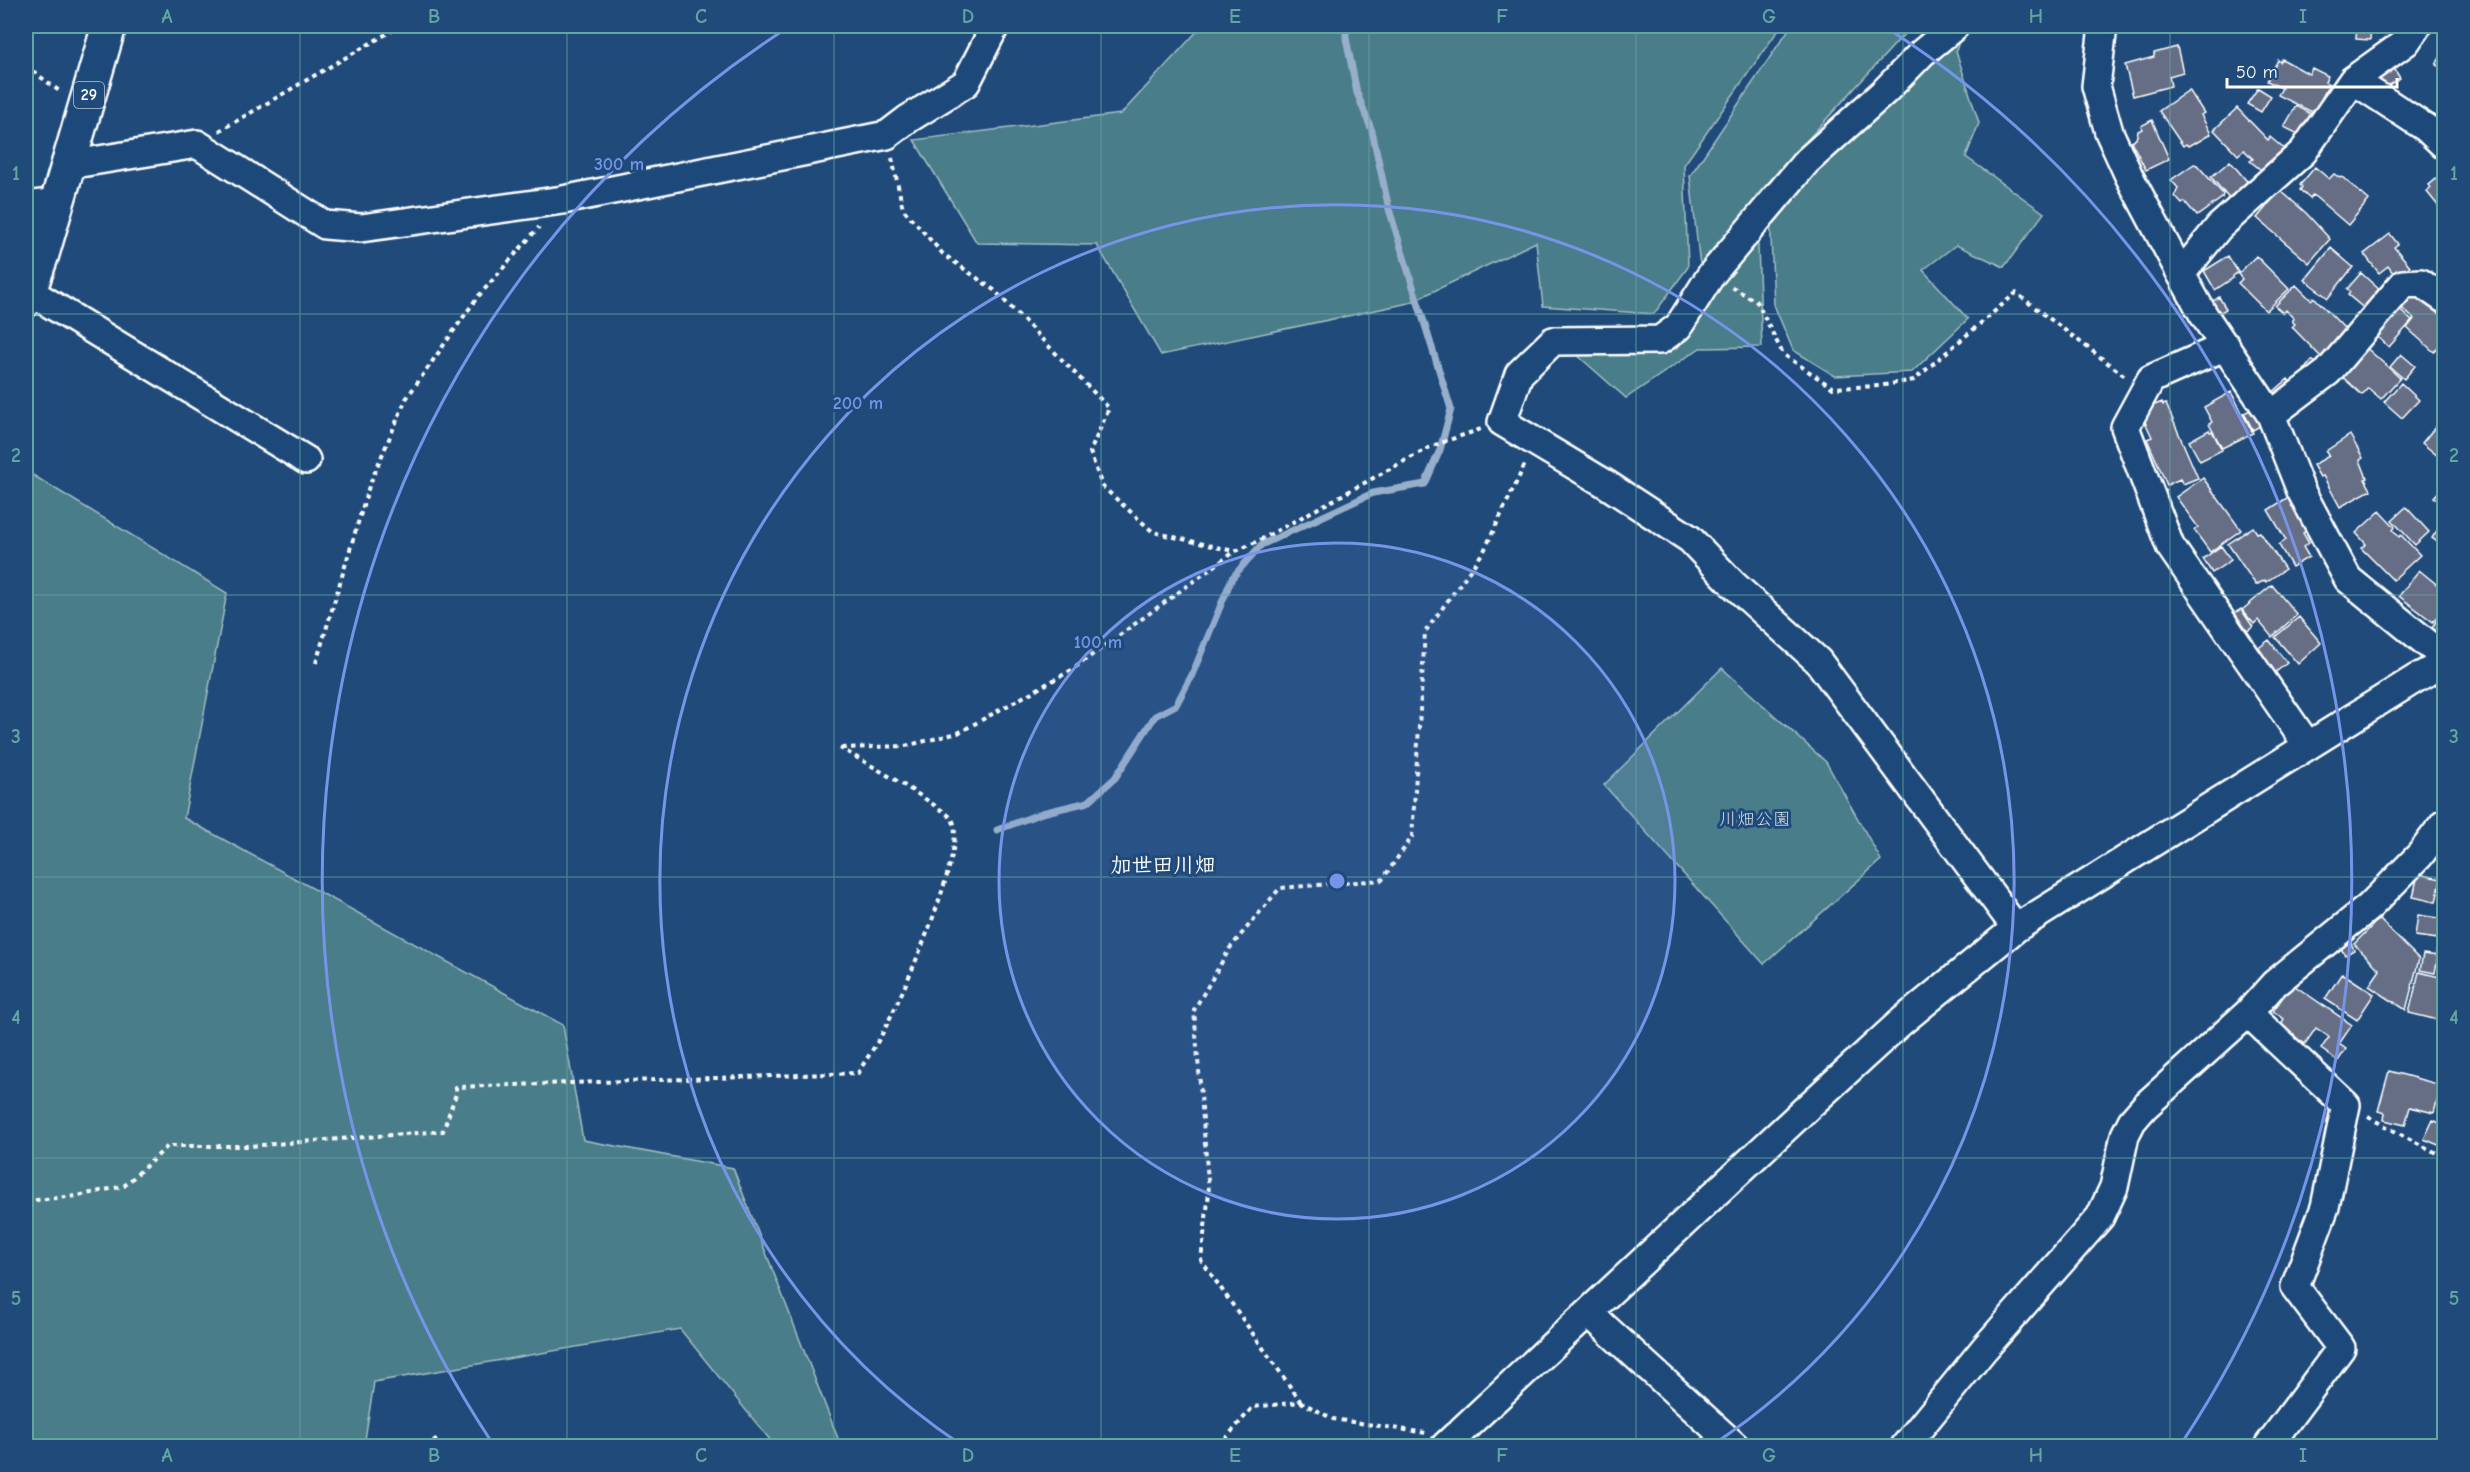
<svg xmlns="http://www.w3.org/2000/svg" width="2470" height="1472" font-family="'Comic Neue','Klee One',sans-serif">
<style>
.green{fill:#4a7d89;stroke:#a4bec4;stroke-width:1.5}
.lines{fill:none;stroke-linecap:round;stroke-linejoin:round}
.stream{stroke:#97afca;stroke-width:7}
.building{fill:#656e85;stroke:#fff;stroke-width:1.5}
.street-casing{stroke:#fff;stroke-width:32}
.primary-casing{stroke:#fff;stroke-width:38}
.path{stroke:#fff;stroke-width:4;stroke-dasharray:4.5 4.5;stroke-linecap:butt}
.street{stroke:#1f4a7a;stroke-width:27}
.primary{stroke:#1f4a7a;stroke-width:33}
.grid{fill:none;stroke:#63a6a1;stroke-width:1.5;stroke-opacity:0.55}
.ring{fill:none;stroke:#7795e8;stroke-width:3}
.labels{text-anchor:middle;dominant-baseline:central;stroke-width:6;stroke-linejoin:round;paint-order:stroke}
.shield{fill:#1f4a7a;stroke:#bcc9d7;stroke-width:1.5}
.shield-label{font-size:16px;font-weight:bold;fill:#fff}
.park-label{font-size:18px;fill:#d2dee2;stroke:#1f4a7a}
.quarter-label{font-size:21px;font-weight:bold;fill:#fff;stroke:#1f4a7a}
.centre{fill:#7795e8;stroke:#1f4a7a;stroke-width:3}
.ring-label{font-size:18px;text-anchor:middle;font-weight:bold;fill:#7795e8;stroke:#1f4a7a;stroke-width:6;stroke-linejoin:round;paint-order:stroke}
.neatline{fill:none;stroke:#63a6a1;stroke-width:2}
.grid-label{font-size:20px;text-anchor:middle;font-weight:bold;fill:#63a6a1}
</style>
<rect width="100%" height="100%" fill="#1f4a7a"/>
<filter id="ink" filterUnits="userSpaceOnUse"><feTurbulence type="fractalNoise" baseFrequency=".0167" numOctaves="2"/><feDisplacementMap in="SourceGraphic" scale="12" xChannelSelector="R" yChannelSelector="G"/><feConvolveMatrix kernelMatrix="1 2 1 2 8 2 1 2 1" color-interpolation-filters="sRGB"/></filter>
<g filter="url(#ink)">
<!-- green -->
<path class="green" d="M1202,26H1781L1684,165L1688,267L1654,314L1543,306L1536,242L1409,303L1161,355L1097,245L977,243L914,140L1121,114Z
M1791,26H1903L1906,32L1756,196L1762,347L1700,348L1626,398L1577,355L1675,349L1708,305L1699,258L1690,176Z
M1915,26H1964L1956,51L1979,123L1966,157L2044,213L2004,267L1956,245L1923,270L1968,319L1912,372L1835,376L1793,350L1774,305L1770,215L1936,60Z
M26,471L227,593L184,818L563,1025L583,1140L733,1168L841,1446H775L680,1329L374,1382L364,1446H26Z
M1722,668L1826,762L1881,860L1764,964L1604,785Z"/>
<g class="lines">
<!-- stream -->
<path class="stream" d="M997,830L1042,813L1088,802L1115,778L1155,716L1176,705L1192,675L1232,578L1261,545L1373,493L1425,484L1440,450L1451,409L1389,209L1372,131L1357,93L1346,38V26"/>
</g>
<!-- building -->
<path class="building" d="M2357,26H2371L2370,40L2356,39Z
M2177,47L2183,72L2169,76L2171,86L2133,96L2125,65L2154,57V53Z
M2444,50V69L2436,65Z
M2282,59L2309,74L2312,68L2328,76L2325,82L2329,84L2314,113L2278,95L2282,88L2267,81L2278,60L2280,62Z
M2390,62L2400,78L2384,88L2373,78Z
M2258,88L2271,96L2261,112L2247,104Z
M2189,90L2204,113L2201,115L2211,134L2196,143L2195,142L2188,146L2186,144L2183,146L2159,111Z
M2296,106L2315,116L2304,137L2284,127Z
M2237,108L2268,140L2270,137L2289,153L2270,177L2250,161L2253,159L2244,150L2238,155L2214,130Z
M2152,120L2169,159L2146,170L2131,141L2136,139L2138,131L2142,129L2141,126Z
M2230,161L2255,191L2236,207L2211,177Z
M2194,164L2197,165L2223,194L2222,198L2197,216L2185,202L2182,204L2175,196L2178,188L2171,180Z
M2315,167L2329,179L2334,174L2340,178L2342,177L2369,200L2348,225L2313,195L2310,199L2300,190L2302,187L2300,185Z
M2441,175L2444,177V213L2427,192L2431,188L2429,185Z
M2280,190L2306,213L2330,239L2309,263L2257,218Z
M2390,234L2398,244L2394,247L2410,266L2396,277L2388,266L2379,273L2364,254Z
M2331,248L2353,267L2328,298L2305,280Z
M2228,256L2238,272L2233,276V278L2215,290L2204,271Z
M2256,256L2289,289L2266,311L2238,283L2242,279L2238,274Z
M2361,273L2382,292L2366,310L2348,295L2350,292L2347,289Z
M2296,285L2311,300L2314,297L2347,331L2321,357L2292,327L2295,324L2292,321L2294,319L2286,310L2283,313L2275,306Z
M2417,291L2444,315V340L2434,352L2407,328L2414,319L2397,304Z
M2219,297L2226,309L2218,314L2212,302Z
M2394,305L2412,321L2389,347L2371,331Z
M2361,343L2400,378L2381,399L2368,388L2362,395L2336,371Z
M2401,354L2415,366L2404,379L2390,367Z
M2312,360L2321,367L2313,377L2304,370Z
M2288,379L2296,388L2281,401L2273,392Z
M2401,383L2419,400L2402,418L2384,402Z
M2231,392L2253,433L2222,448L2209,424L2212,422L2204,407Z
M2162,402L2163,405L2166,404L2198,478L2183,484L2180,479L2167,485L2147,439L2152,437L2140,411Z
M2260,405L2269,421L2253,430L2244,413Z
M2436,426L2444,433V451L2439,457L2422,443Z
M2209,430L2210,432L2212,431L2222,450L2200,461L2189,441Z
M2350,435L2363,458L2360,460L2367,478L2365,479L2371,490L2340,507L2323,476L2320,477L2313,465L2329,456L2326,451Z
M2203,478L2241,530L2210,552L2194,530L2198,527L2176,497Z
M2444,486V507L2434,497Z
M2298,491L2313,527L2303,533L2309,543L2303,547L2309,557L2292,567L2279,545L2286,540L2268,510Z
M2406,507L2429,532L2415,545L2392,520Z
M2380,511L2395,527L2393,530L2399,537L2401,535L2420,555L2393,580L2361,548L2366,544L2356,533Z
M2444,520V547L2432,538Z
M2253,527L2257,533L2260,532L2285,569L2266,582L2265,580L2256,585L2228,544Z
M2221,546L2231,560L2212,573L2203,559Z
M2419,570L2440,587L2444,583V607L2433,622L2399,596Z
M2272,585L2297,615L2272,637L2258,620L2254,624L2242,610Z
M2241,609L2253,627L2240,636L2227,618Z
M2444,610V646L2430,630Z
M2299,617L2321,643L2298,664L2275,637Z
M2269,640L2287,663L2271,676L2252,653Z
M2418,874L2441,879L2436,902L2413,897Z
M2418,915L2444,919V954L2436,953L2438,939L2415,936Z
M2379,919L2419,959L2406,1010L2369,986L2380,970L2354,944Z
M2350,941L2354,950L2345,955L2340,947Z
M2423,954L2438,956L2435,973L2420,970Z
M2419,972L2444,978V997L2438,1020L2409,1013Z
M2342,973L2374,994L2357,1020L2325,999Z
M2292,984L2352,1025L2339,1044L2346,1049L2338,1061L2321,1049L2329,1037L2316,1028L2305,1044L2279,1027L2284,1019L2273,1011Z
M2441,1057L2444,1058V1080L2437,1078Z
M2389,1071L2441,1085L2434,1113L2410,1107L2405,1125L2384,1120L2385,1113L2378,1111Z
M2433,1120L2444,1125V1138L2441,1146L2424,1139Z"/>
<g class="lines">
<!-- street casing -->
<g class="street-casing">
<path id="street" d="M1955,26L1922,53L1885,91L1806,162L1711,275L1678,327L1660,340L1553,341L1519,374L1502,422L1606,484L1690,539L1733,584L1818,661L2016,928
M2103,26L2096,86L2109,132L2129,176L2181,274L2203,314L2271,415L2301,491L2348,579L2444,657
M2353,80L2426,128L2444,145
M68,165L197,144L325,225L361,228L563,200L887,135L908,119L966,83L995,26
M26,206L58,202
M2181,274L2219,227L2303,152L2353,80L2406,42L2417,26
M29,291L306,460
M2226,346L2151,379L2125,427L2170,546L2308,746
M2271,415L2328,372L2403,284L2421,283L2444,299
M2248,1013L2346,1105L2325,1207L2295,1287L2341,1348L2268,1446
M1589,1313L1735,1446
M1445,1446L1810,1105L1901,1022L2016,928L2415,679L2444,663
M1905,1446L1984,1349L2100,1217L2114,1187L2125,1135L2132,1121L2145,1106L2248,1013L2274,984L2369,907L2420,855L2444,823"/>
</g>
<!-- primary casing -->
<g class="primary-casing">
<path id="primary" d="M26,300L42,254L109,26"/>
</g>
<!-- path -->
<path class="path" d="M26,66L62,93
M219,131L400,26
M892,158L903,209L943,254L994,290L1109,408L1090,452L1102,486L1153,532L1233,551
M1732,287L1757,302L1783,354L1833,388L1879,386L1914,380L2016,293L2125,376
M316,663L369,486L406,399L476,299L539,227
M842,748L905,746L958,733L1070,671L1234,552L1258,541L1432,446L1481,429
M2368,1117L2444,1157
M26,1201L77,1196L124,1186L168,1146H249L443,1131L456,1094V1087L858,1073C868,1056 880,1040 888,1022C904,991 969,846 952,819C948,814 940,809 934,805C904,784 872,766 840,748
M1301,1402L1201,1260L1209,1193L1194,1010L1230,948L1280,888L1382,880L1412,837L1425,632L1484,551L1526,462
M434,1438L438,1446
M1219,1446L1253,1407L1301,1402L1333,1419L1426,1433"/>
<!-- street -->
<use href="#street" class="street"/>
<!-- primary -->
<use href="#primary" class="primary"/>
</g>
</g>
<!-- grid -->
<path class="grid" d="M300,26V1446M567,26V1446M834,26V1446M1101,26V1446M1369,26V1446M1636,26V1446M1903,26V1446M2170,26V1446M26,314H2444M26,595H2444M26,877H2444M26,1158H2444"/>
<!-- distance rings -->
<circle cx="1337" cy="881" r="338" fill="#7795e8" fill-opacity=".12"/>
<g class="ring">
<circle cx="1337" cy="881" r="338"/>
<path d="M963 1446A677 677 0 1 1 1711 1446"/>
<path d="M491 1441A1015 1015 0 0 1 784 30M1890 30A1015 1015 0 0 1 2183 1441"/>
</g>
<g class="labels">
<!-- shield labels -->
<rect class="shield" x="74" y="82" width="30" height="26" rx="4.5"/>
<g class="shield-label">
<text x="89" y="95">29</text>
</g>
<!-- park labels -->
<g class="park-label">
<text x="1755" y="819">川畑公園</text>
</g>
<!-- quarter labels -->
<g class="quarter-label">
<text x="1163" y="865">加世田川畑</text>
</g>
</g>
<circle cx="1337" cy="881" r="9" class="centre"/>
<g class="ring-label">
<text x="619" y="170">300 m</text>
<text x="858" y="409">200 m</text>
<text x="1098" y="648">100 m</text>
</g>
<!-- margin -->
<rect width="2470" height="1472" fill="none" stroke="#1f4a7a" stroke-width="66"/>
<!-- scale -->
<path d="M2227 78v9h170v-9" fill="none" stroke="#ffffff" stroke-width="3"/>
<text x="2236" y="78" font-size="18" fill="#ffffff" stroke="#1f4a7a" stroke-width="4.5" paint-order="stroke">50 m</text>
<rect x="33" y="33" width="2404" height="1406" class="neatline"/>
<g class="grid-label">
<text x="167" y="23">A</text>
<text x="434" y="23">B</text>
<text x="701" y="23">C</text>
<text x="968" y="23">D</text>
<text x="1235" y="23">E</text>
<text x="1502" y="23">F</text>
<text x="1769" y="23">G</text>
<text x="2036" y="23">H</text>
<text x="2303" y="23">I</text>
<text x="16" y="180">1</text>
<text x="2454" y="180">1</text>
<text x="16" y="462">2</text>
<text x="2454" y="462">2</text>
<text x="16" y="743">3</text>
<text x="2454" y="743">3</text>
<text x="16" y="1024">4</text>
<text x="2454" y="1024">4</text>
<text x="16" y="1305">5</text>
<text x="2454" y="1305">5</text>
<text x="167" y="1462">A</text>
<text x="434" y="1462">B</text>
<text x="701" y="1462">C</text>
<text x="968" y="1462">D</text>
<text x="1235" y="1462">E</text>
<text x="1502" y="1462">F</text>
<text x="1769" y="1462">G</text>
<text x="2036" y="1462">H</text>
<text x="2303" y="1462">I</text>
</g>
</svg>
